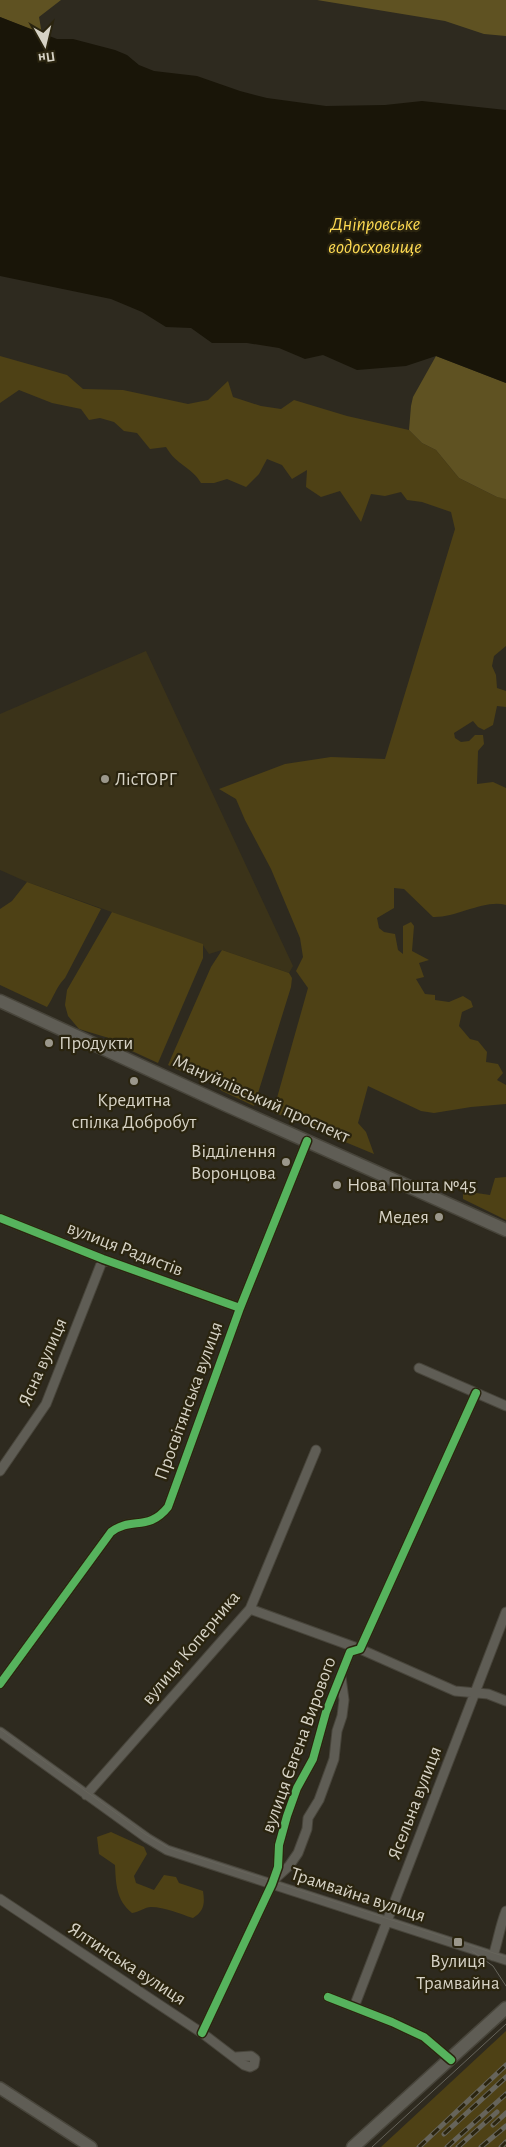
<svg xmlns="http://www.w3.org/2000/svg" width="506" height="2147" font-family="'Alegreya Sans',sans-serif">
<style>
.built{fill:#3b3319}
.green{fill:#4e4115}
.forest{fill:#5f5222}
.water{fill:#191508}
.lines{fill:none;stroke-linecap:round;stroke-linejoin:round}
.minor-casing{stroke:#48453b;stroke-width:11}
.tertiary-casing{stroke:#48453b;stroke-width:14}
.secondary-casing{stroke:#48453b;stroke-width:15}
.minor{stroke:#5f5d55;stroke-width:9}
.tertiary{stroke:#5f5d55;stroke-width:11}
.secondary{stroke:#5f5d55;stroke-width:12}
.tram{stroke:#66645b;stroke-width:1}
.rail-casing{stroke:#66645b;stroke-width:5}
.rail{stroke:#2a240f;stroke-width:3;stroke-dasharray:9;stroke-linecap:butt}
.cycleway-casing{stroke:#2a240f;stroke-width:11}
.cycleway{stroke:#56b35d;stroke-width:8}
.poi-dot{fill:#9b978b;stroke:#2a240f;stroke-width:2}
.labels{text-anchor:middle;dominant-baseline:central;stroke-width:4.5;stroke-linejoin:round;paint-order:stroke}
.poi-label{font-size:19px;fill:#d6d2c5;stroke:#2a240f;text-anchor:start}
.street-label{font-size:19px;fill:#d6d2c5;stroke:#2a240f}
.water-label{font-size:20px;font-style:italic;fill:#fdd952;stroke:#2a240f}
</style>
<rect width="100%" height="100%" fill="#2e2a1f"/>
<!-- built -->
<path class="built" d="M146,651L293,966L289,973L222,950L209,954L202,944L27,882L0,870V714Z"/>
<!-- green -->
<path class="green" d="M0,356L67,375L83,389L123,390L188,404L208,400L228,381L233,397L261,406L281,409L294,400L347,416L409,430L422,443L436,450L459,478L497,497L506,498V497V646L494,656L492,666L496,675L497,688L506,691V707L497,706L493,725L484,730L478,727L473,721L454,733L455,738L461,742L469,741L475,735H483L484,744L478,751L477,784L493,782L506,788V905C485,899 456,918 433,917L404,889L394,888V908L377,918L379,928L384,932L395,934L398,950L403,954V926L411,922L414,926L412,951L429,960L419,963L424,977L416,979L425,994L435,995V1000L449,1002L463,996L471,1001L473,1007L462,1012L459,1026L470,1039L478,1041L487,1052L486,1062L498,1064L503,1073L497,1080L506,1085V1104L471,1107L434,1113L421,1111L368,1086L358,1123L366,1132L374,1154L273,1112L308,988L296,971L303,957L300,938L271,869L245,820L236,799L219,789L285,764L331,757L385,759L455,529L451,512L422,502L407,500L401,492L385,496L371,494L361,522L340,491L321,497L306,487L307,470L292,479L282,465L267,459L259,474L246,487L227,479L214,483H201C191,466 177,466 166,447L150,449L137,433L124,431L114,422L100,418L89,420L81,409L52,403L19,390L0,403Z
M27,882L101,909L65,978C56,987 54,997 47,1007L0,985V909L12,901Z
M112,912L203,944V958L158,1063L121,1046L112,1039L79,1029L68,1016L65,1005L67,990Z
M222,950L289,973L292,978L291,987L254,1106L222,1091L205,1078L189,1070L181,1071L168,1065L211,967Z
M506,1177V1220L463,1199V1191L490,1195L495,1178Z
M111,1832L144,1847L147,1854L134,1876L136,1883L154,1890L164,1875L176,1877L179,1883L203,1891C205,1904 204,1911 193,1918C180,1914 165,1907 151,1907C145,1907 139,1912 132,1913C116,1900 116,1884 115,1865L99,1854L97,1837Z
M506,2031V2147H381Z"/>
<!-- forest -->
<path class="forest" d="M0,0H61L39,17L42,34L0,17Z
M317,0H506V36L484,34L445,21Z
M436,356L506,383V499L497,497L459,478L436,450L422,443L409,430L411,406L413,397Z"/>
<!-- water -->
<path class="water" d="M0,17L57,39H73L115,50L127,55L139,65L154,71L197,76L240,91L267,98L326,106L385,105L422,101L506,110V383L436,356L406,366L357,370L323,355L305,359L279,348L247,343H212L191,328L166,327L142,312L111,299L0,276Z"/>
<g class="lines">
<!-- minor casing -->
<g class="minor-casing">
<path id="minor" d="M0,1218L103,1259L240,1308
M419,1368L506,1406
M0,1471L46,1404L103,1259
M250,1609L360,1649L455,1691L488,1694L506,1701
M0,1684L111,1532C132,1516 148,1532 168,1507L240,1308L307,1141
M0,1732L147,1838L167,1850L506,1960
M86,1795L250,1609L316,1450
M277,1877L289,1866L298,1853L307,1829L308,1818L319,1800L334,1759L337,1731L342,1716L344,1700L341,1677
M0,1899L202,2033L244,2065L250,2067L254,2065L255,2059L251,2056L236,2057
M493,1956C498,1941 500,1926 506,1911
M328,1997L392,2022L424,2037L451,2060
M354,2007L506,1612
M202,2033L272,1884L278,1867L279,1845L287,1816L297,1788L313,1759L326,1712L350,1652L360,1649L476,1393"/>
</g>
<!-- tertiary casing -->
<g class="tertiary-casing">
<path id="tertiary" d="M0,2088L91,2147"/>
</g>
<!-- secondary casing -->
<g class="secondary-casing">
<path id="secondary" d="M0,1001L226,1105L506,1230
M353,2147L506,2008"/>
</g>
<!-- minor -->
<use href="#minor" class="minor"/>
<!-- tertiary -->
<use href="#tertiary" class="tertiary"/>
<!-- secondary -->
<use href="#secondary" class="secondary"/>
<!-- tram -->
<path class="tram" d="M0,1729L145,1834L169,1848L506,1957
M472,1951L493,1966L506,1986
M372,2147L506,2024"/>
<!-- rail casing -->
<g class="rail-casing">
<path id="rail" d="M493,2125L506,2113
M444,2134L506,2077
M419,2147L506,2065
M447,2147L506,2094
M458,2147L497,2112
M481,2147L506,2126
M501,2147L506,2142"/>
</g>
<!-- rail -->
<use href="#rail" class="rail"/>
<!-- cycleway casing -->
<g class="cycleway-casing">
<path id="cycleway" d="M0,1218L103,1259L240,1308
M0,1684L111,1532C132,1516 148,1532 168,1507L240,1308L307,1141
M328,1997L392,2022L424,2037L451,2060
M202,2033L272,1884L278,1867L279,1845L287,1816L297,1788L313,1759L326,1712L350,1652L360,1649L476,1393"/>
</g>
<!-- cycleway -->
<use href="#cycleway" class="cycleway"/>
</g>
<!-- markers -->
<g class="poi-dot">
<circle cx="105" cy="779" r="5"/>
<circle cx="49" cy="1043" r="5"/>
<circle cx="134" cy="1081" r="5"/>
<circle cx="286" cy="1162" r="5"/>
<circle cx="337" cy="1185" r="5"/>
<circle cx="439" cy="1217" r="5"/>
<rect x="453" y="1937" width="10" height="10" rx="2.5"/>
</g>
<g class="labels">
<!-- poi labels -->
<g class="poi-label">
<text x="115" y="779">ЛісТОРГ</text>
<text x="59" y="1043">Продукти</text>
<text x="134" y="1100" text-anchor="middle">Кредитна<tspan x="134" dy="22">спілка Добробут</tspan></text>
<text x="276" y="1151" text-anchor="end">Відділення<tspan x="276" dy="22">Воронцова</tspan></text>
<text x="347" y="1185">Нова Пошта №45</text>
<text x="429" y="1217" text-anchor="end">Медея</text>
<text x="458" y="1961" text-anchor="middle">Вулиця<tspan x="458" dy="22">Трамвайна</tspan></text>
</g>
<!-- street labels -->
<g class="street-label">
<text transform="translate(261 1099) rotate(24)">Мануйлівський проспект</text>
<text transform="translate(125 1249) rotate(21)">вулиця Радистів</text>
<text transform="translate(43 1362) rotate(-66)">Ясна вулиця</text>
<text transform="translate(189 1401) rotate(-70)">Просвітянська вулиця</text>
<text transform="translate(191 1648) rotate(-50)">вулиця Коперника</text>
<text transform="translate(299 1745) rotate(-70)">вулиця Євгена Вирового</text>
<text transform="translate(415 1803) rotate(-69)">Ясельна вулиця</text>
<text transform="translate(358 1895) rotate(18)">Трамвайна вулиця</text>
<text transform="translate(127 1964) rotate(33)">Ялтинська вулиця</text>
</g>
<!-- water labels -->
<g class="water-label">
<text x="375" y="224">Дніпровське<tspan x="375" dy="23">водосховище</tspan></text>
</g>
</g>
<!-- north arrow -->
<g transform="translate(45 45) rotate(172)" stroke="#2a240f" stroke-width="4" paint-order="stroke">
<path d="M0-4L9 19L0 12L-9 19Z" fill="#d6d2c5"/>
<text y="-8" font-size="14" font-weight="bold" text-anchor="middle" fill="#d6d2c5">Пн</text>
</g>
</svg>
